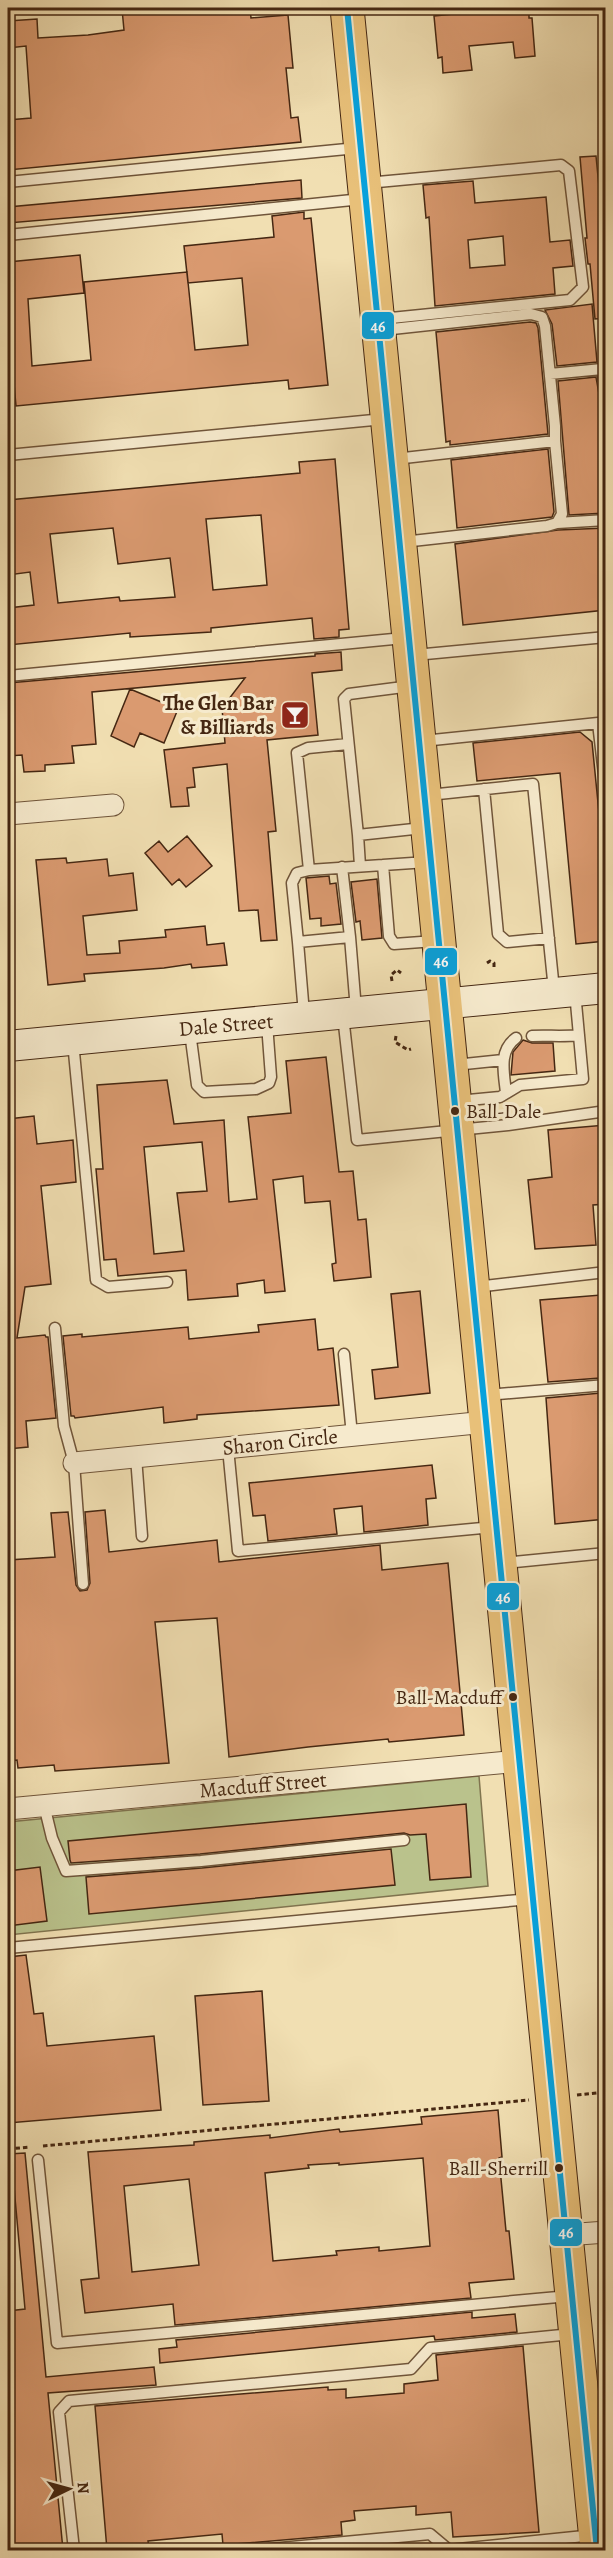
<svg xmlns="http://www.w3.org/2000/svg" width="613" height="2558" font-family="Alegreya,serif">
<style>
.green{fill:#bac28c;stroke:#80744f;stroke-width:1.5}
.building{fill:#da9a70;stroke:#452712;stroke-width:1.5;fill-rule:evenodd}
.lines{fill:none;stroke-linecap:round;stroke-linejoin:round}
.lane-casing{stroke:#70553a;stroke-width:13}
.street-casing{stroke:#70553a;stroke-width:23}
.secondary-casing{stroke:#452712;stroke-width:32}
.primary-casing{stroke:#452712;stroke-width:35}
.path{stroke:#452712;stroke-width:3;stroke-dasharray:4.5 3;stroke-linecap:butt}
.lane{stroke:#f6eacd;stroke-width:10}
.street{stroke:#f6eacd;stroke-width:21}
.secondary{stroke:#f6eacd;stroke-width:30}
.primary{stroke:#e8c079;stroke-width:33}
.bus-1-casing{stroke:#f6eacd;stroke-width:10}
.bus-1{stroke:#07a1dc;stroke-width:6}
.bus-dot{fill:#452712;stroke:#f6eacd;stroke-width:2}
.labels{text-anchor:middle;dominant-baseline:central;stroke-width:6;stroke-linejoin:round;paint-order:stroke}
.bus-label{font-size:20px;fill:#452712;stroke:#f6eacd;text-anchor:end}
.poi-label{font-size:21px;font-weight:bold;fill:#452712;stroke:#f6eacd;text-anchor:end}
.street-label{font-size:21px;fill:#452712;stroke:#f6eacd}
.line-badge{stroke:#f6eacd;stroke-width:2}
.badge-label{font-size:16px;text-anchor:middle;font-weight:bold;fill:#fff}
</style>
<rect width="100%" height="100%" fill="#f1dfb2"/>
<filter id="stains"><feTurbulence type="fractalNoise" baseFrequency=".00333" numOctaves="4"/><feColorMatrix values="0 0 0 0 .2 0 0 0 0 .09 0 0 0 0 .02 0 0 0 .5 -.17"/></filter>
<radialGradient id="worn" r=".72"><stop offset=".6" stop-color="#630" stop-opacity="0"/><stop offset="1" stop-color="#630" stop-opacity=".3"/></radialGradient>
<!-- green -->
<path class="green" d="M479,1776L488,1886L8,1935V1822Z"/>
<!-- building -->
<path class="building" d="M146,8H178V13L221,8H250L251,18L288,15L293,68H286L291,118L298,117L301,142L8,170V120L31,118L26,46L8,48V21L37,19L38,38L88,35L124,30L122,9Z
M473,8H529V18H532L535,56L515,58L513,42L469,46L472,70L443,73L442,57L438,58L434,16L473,12Z
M596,156L606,259V318L595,319L590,264H588L585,238H587L580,157Z
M301,180L302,198L8,223V207Z
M473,181L475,203L546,197L550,242L570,240L573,266L553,268L555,294L435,306L429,217L426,218L423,185ZM503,236L505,265L470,268L468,240Z
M304,212V219L311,218L328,385L289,389L288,380L16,406L11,351H8V262L80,255L84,293L28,299L32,366L91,360L84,282L187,272L195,350L248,345L242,278L188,283L184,246L274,237L272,216Z
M592,304L597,362L557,366L552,324L545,310Z
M530,322L536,323L538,328L548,434L450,445V441L446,442L436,332Z
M596,377L601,405L606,450V513L569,515L558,381Z
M548,449L554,512L552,517L457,528L451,460Z
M335,459L349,629L339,630V637L314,639L312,618L211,628V632L130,637V633L8,645V608L34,605L30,572L8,575V500L300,473L299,462ZM261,515L267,585L213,590L206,519ZM113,528L118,564L170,558L175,597L120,601L119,597L58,603L50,534Z
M606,528V610L463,625L455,544L558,530Z
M341,652L342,670L312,673L318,735L267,740L276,831L268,832L277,940L261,941L258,910L239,911L227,764L193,768L195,787L187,788L189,806L171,807L164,750L225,743L222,708L245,678L92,692L96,744L72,746L74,763L45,765V771L24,772L22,755L8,756V683L315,656V654Z
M130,689L178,709L164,743L140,733L134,747L111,736Z
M580,732L592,742L606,884V941L576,944L560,773L477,781L473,743Z
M187,836L212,866L186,887L179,879L172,885L145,853L159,841L168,852Z
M66,858L67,863L107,859L109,876L133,873L137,910L83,916L87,955L120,953L119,941L166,937L165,930L205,926L207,945L224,943L227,965L192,968L191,964L164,968L84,974L85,981L48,985L36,860Z
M329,876L330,884L336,883L341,924L321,926V918L310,919L306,878Z
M377,879L382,938L362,940L360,921L356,922L351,882Z
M523,1040L532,1043H553L555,1071L511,1075L513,1052Z
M326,1057L339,1172L353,1171L358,1220L366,1219L371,1277L334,1281L332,1264L336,1263L330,1201L305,1203L303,1176L273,1180L285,1291L265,1293L264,1280L237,1284L238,1296L188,1300L186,1270L118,1276L116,1259L104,1260L96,1169H103L97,1085L167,1080L174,1124L224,1120L229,1202L257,1199L248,1117L291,1113L286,1061ZM202,1142L207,1191L177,1193L184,1251L154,1254L144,1147Z
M34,1116L37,1144L73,1140L76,1182L41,1186L51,1284L25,1287L17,1338L45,1335L46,1337H48L56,1418L26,1421L28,1447L8,1449V1119Z
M606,1125V1204L593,1205L596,1245L535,1249L528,1180L552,1177L548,1130Z
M420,1291L430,1393L375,1399L372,1370L398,1367L391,1294Z
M601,1295L606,1334V1369L599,1370L600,1378L548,1382L540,1300Z
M315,1319L318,1350L333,1348L339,1405L197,1415V1419L164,1423L163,1407L75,1418L74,1416H71L63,1336L82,1334V1337L188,1327L189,1339L259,1332L258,1325Z
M601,1393L606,1420V1519L555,1524L546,1398Z
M432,1465L436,1498L426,1499L428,1525L364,1532L362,1506L334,1509L337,1534L268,1541L265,1515L253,1516L249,1483Z
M105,1510L109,1552L217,1540L219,1562L380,1545L382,1570L448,1563L464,1735L389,1742L388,1739L308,1747L229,1757L217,1618L155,1622L169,1763L55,1771L54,1765L18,1768L17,1760L8,1761V1560L55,1557L51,1513L68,1512L76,1585L80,1591L87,1590L90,1583L85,1512Z
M466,1804L471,1877L430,1880L426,1834L410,1835L404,1833L200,1854L71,1863L70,1860L68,1841Z
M391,1849L395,1885L89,1914L86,1877L202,1868Z
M40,1867L47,1921L8,1926V1871Z
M26,1955L34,2014L43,2013L47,2046L154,2036L161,2110L8,2123V1957Z
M262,1991L269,2101L203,2105L195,1996Z
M498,2110L502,2157L499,2158L506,2231H509L514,2279L469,2283L471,2298L175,2325L173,2304L85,2313L81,2280L99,2278L88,2152L194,2145V2142L270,2135V2138L339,2129L340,2132L422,2124L421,2117ZM423,2158L430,2246L379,2251V2247L336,2251L337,2255L273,2261L265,2173L309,2168L308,2165L339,2163V2165ZM189,2179L199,2265L132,2272L124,2186Z
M25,2153L46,2377L154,2367L156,2385L48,2393L63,2550H8V2311L25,2309L14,2187H8V2154Z
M472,2312V2318L515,2314L517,2332L435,2340L434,2336L160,2363L159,2349L177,2347L176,2340Z
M523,2346L539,2532L453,2537L451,2512L416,2515V2506L354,2511L355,2520L341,2522L342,2535L223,2545L222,2534L148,2541L149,2548L107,2550L95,2406L328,2387V2390L346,2389V2398L404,2393V2384L438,2380L436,2355Z"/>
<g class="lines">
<!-- lane casing -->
<g class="lane-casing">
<path id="lane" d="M8,182L357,148
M367,183L561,165L569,171L583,287L570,300L381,319
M8,235L362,199
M383,330L531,314L542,317L545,326L555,426V441L395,459
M550,374L602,369L606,399
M8,455L384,419
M557,523L606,520
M403,542L547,526L557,523L562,514L555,441
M415,655L606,637
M8,676L404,638
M411,686L349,694L344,699L358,835L423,828
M423,741L598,723L606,792
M484,789L498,934L507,942L549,938
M429,795L533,784L554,990
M358,835L360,866
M427,862L383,865L389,936L394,944L435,941
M342,867L350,937
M309,870L383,865
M298,942L292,883L297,873L309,870L297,753L308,748L348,744
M304,1014L298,942L350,937L356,1010
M343,1016L357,1140L508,1125L606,1111
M190,1032L197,1085L204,1092L256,1089L269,1083L271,1077L267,1024
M532,1036C547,1035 562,1037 579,1035
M73,1042L96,1280L108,1287L167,1282
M455,1065L503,1060
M506,1093C504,1073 498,1051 516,1038
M458,1101L500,1097L520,1085L583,1079L575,992
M476,1287L606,1272
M55,1328L64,1426L74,1463L83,1584
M344,1354L352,1435
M487,1395L606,1385
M228,1448L238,1551L493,1527
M136,1457L142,1536
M504,1563L606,1553
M44,1805L52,1838L66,1871L201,1861L404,1840
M8,1948L530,1899
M38,2160L57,2343L569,2296
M74,2550L59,2412L69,2401L411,2369L430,2348L572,2334
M259,2550L430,2534L449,2550L594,2535"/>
</g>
<!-- street casing -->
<g class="street-casing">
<path id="street" d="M8,814L113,805
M74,1463L486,1422
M8,1809L519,1761
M566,2235L606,2232"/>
</g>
<!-- secondary casing -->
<g class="secondary-casing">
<path id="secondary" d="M8,1046L606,988"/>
</g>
<!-- primary casing -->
<g class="primary-casing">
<path id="primary" d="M347,8L597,2550"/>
</g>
<!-- path -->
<path class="path" d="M487,963L490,961L494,963V969
M392,981L391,975L397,970L401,973
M396,1036L395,1042L408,1050L411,1049
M577,2095L606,2092
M43,2146L529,2100
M8,2149L30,2147"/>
<!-- lane -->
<use href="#lane" class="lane"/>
<!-- street -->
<use href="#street" class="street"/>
<!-- secondary -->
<use href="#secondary" class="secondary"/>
<!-- primary -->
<use href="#primary" class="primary"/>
<!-- bus-1 casing -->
<g class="bus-1-casing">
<path id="bus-1" d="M347,8L597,2550"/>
</g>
<!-- bus-1 -->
<use href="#bus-1" class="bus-1"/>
</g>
<!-- icons -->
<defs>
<g id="bar-square" transform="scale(1.5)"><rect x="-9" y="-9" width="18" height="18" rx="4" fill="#8f2418" stroke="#f6eacd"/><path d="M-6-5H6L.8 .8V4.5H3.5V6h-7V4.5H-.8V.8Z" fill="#fff"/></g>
</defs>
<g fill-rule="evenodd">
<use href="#bar-square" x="295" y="715"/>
</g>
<!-- markers -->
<g class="bus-dot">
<circle cx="455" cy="1111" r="5"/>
<circle cx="513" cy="1697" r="5"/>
<circle cx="559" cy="2168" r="5"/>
</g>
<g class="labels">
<!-- bus labels -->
<g class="bus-label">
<text x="466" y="1111" text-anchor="start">Ball-Dale</text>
<text x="502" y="1697">Ball-Macduff</text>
<text x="548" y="2168">Ball-Sherrill</text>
</g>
<!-- poi labels -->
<g class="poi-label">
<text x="274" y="703">The Glen Bar<tspan x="274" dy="24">&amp; Billiards</tspan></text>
</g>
<!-- street labels -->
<g class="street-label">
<text transform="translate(226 1025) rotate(-5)">Dale Street</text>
<text transform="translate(280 1442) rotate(-6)">Sharon Circle</text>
<text transform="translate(263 1785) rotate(-5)">Macduff Street</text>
</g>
</g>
<g class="line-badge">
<rect x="361" y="311" width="34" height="29" rx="6" fill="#07a1dc"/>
<rect x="424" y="947" width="34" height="29" rx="6" fill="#07a1dc"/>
<rect x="486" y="1582" width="34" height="29" rx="6" fill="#07a1dc"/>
<rect x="549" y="2218" width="34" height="29" rx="6" fill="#07a1dc"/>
</g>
<g class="badge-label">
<text x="378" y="332">46</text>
<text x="441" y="967">46</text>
<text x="503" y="1603">46</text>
<text x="566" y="2238">46</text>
</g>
<!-- margin -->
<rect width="613" height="2558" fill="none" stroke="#f1dfb2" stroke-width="30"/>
<rect x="9" y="9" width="595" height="2540" fill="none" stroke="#452712" stroke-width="3"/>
<rect x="15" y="15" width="583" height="2528" fill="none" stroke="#452712" stroke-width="1.5"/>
<!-- north arrow -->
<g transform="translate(69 2489) rotate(85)" stroke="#f6eacd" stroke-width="4.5" paint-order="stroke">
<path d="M0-4.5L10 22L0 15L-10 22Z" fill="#452712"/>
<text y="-9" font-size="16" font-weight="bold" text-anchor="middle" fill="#452712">N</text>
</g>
<rect width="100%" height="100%" filter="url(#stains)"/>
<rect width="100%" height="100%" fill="url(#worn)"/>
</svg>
